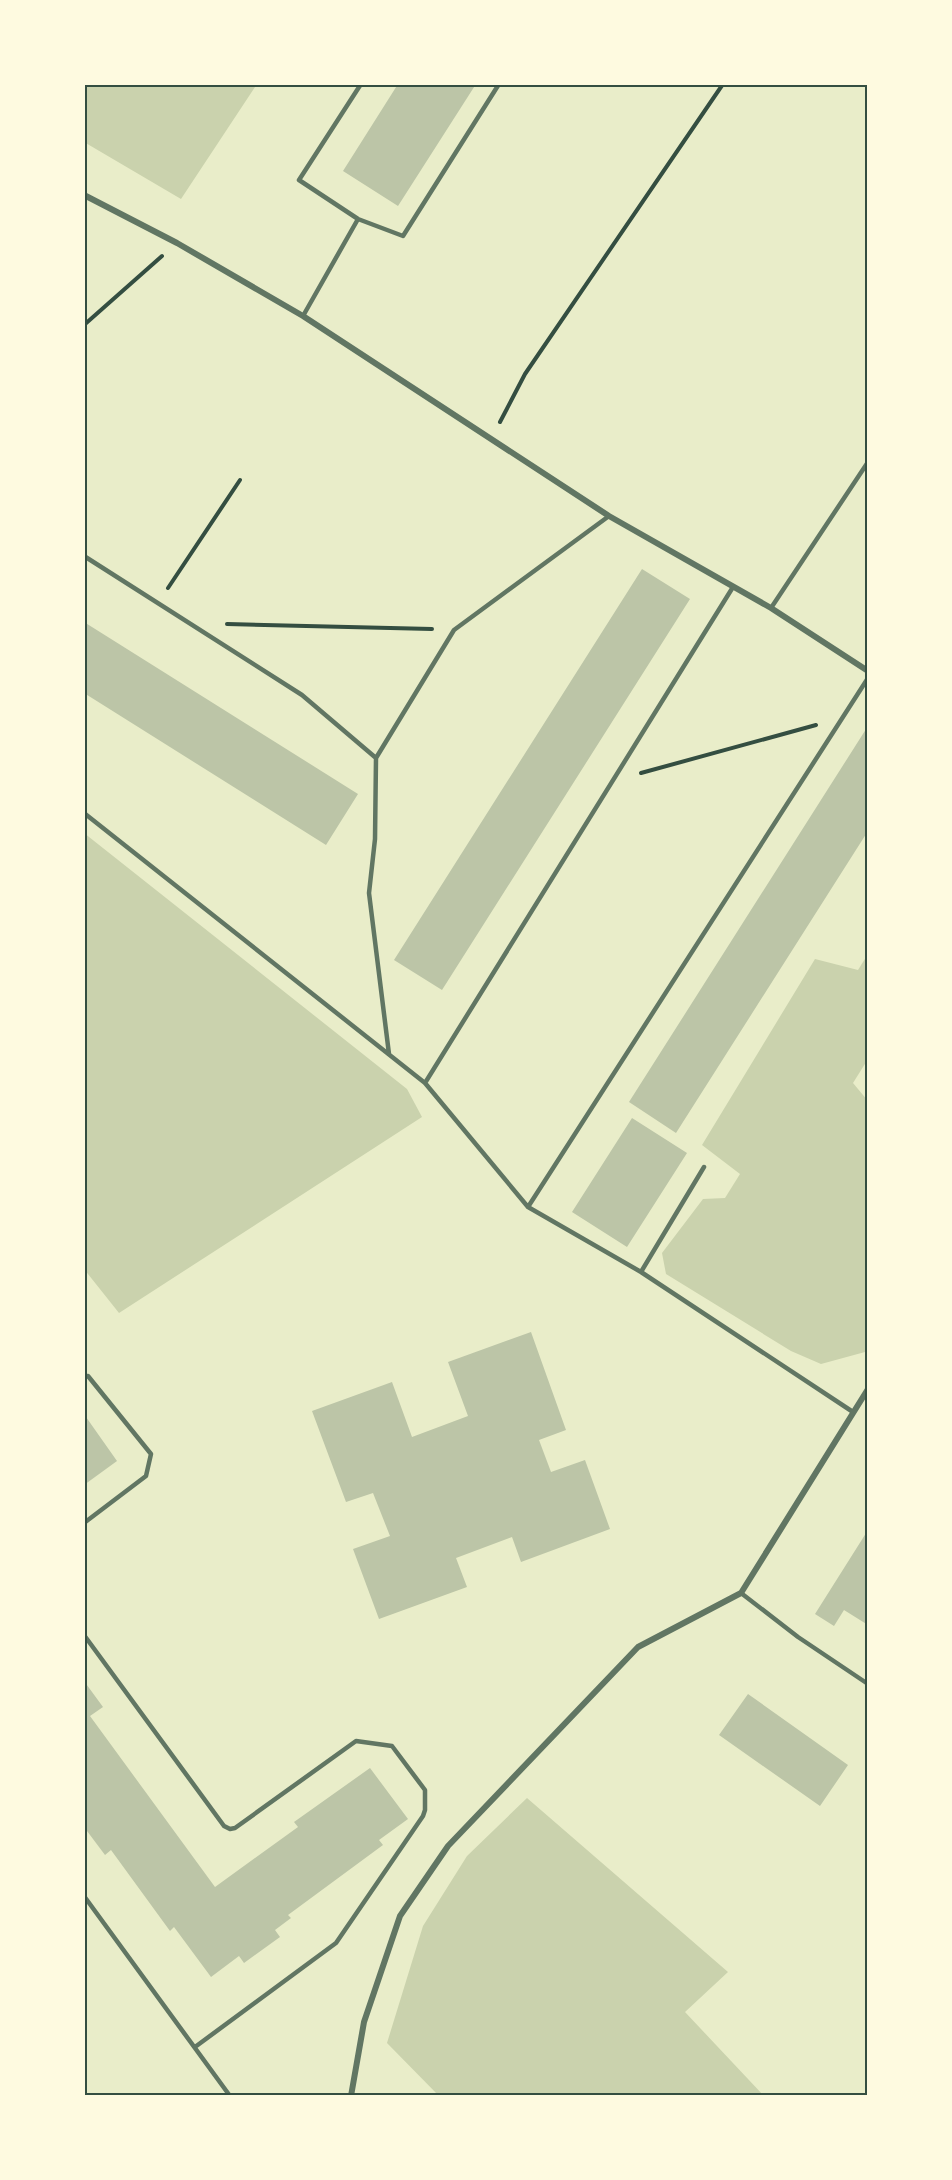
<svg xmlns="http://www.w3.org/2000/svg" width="952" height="2180" font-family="Mulish,sans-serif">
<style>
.green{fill:#cad2ad}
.building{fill:#bcc5a7}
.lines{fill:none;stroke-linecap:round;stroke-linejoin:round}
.path{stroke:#344e41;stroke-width:4}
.service{stroke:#617663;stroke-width:4.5}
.minor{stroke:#617663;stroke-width:6}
.neatline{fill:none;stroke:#344e41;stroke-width:2}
</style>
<rect width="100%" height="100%" fill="#e9edc9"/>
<!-- green -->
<path class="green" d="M84,84H257L181,199L84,142Z
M84,833L407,1089L422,1117L119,1313L84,1269Z
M868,954V1059L853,1083L868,1101V1347L865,1352L821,1364L791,1351L666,1274L662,1253L703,1199L725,1198L740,1174L702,1145L815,959L858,970Z
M527,1798L728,1972L685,2012L764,2096H439L387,2043L423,1926L467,1856Z"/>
<!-- building -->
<path class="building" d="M398,84H476L398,206L343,171Z
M642,569L690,599L442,990L394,960Z
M84,622L358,794L326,845L84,693Z
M868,726V831L676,1133L629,1102Z
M632,1118L687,1153L627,1247L572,1212Z
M531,1332L566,1430L539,1440L551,1472L585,1460L610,1529L521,1562L512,1537L456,1558L467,1587L379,1619L353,1549L390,1536L373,1493L346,1502L312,1411L392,1382L412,1437L468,1416L448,1362Z
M86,1417L117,1461L84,1485V1419Z
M868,1530V1625L844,1610L834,1626L815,1614Z
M84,1681L103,1707L90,1716L215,1887L298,1827L294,1822L370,1768L408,1819L379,1840L383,1845L288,1915L291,1918L275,1930L280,1937L244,1963L239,1956L211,1977L174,1927L170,1931L111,1850L105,1855L84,1827Z
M748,1694L848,1765L820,1806L719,1735Z"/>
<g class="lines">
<!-- path -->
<path class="path" d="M84,325L162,256
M500,422L525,374L723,84
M168,588L240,480
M227,624L432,629
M641,773L816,725"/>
<!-- service -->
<path class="service" d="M361,84L299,180L358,219L403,236L499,84
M303,316L358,219
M84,556L302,695L376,758L375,839L369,893L389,1054
M771,608L868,462
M376,758L454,630L609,516
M84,813L425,1083L528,1207L641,1272L853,1412
M425,1083L733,587
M528,1207L868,678
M641,1272L704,1167
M84,1377L88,1376L151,1454L146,1476L84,1523
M741,1593L798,1637L868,1684
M84,1635L224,1826L230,1829L235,1828L356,1741L392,1746L425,1790V1810L423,1816L336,1943L195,2047
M84,1896L230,2096"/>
<!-- minor -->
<path class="minor" d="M84,195L177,243L303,316L609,516L771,608L868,671
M351,2096L364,2022L400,1916L448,1846L638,1647L741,1593L868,1389"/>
</g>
<!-- border -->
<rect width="952" height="2180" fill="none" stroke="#fefae0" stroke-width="171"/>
<rect x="86" y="86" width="780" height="2008" class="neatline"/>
</svg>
